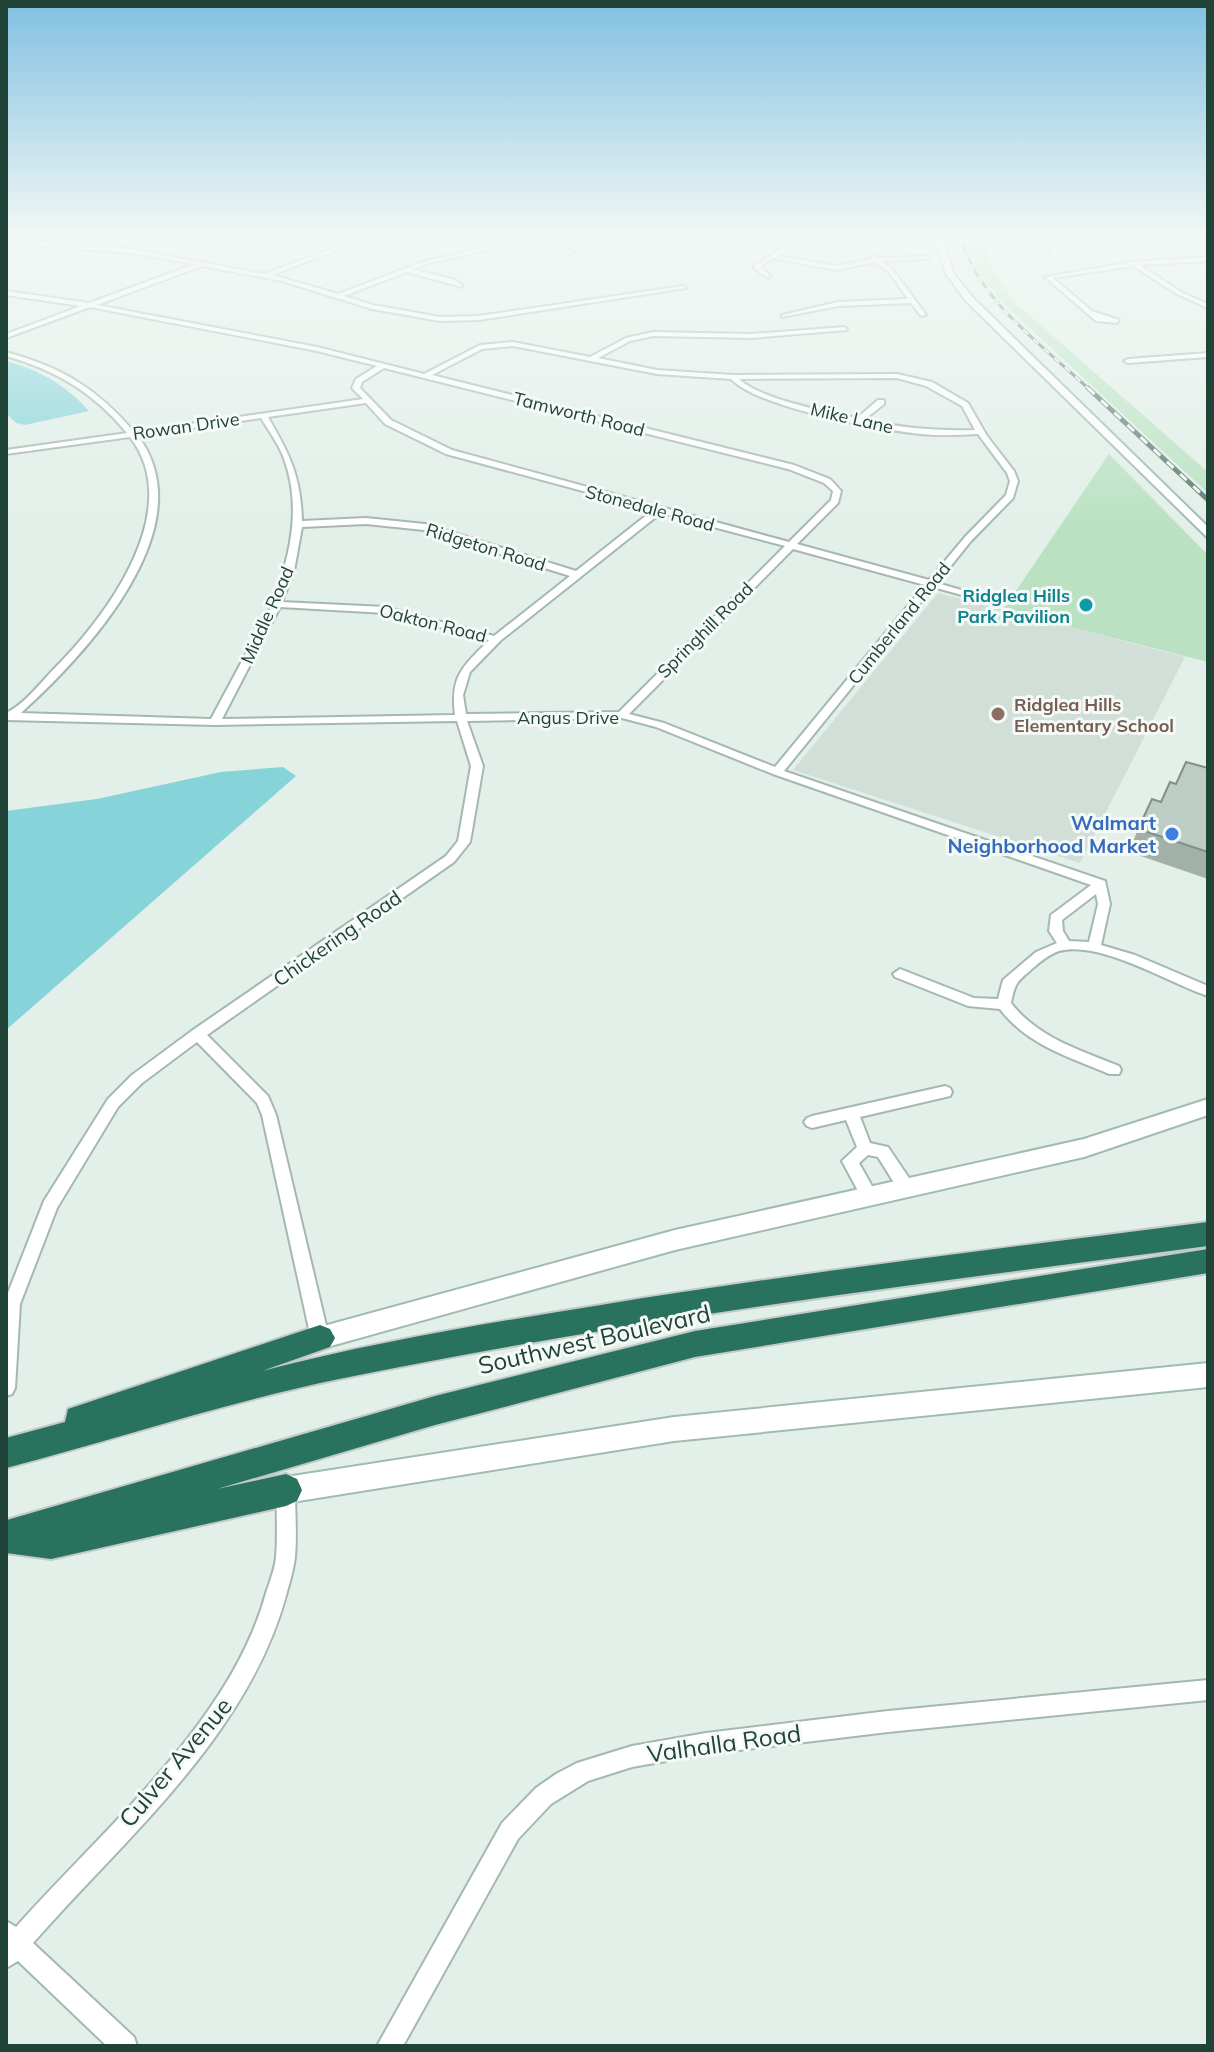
<svg xmlns="http://www.w3.org/2000/svg" width="1214" height="2052" font-family="Mulish,sans-serif">
  <style>
    .built { fill: #d1dfd8 }
    .green { fill: #bae2c2 }
    .water { fill: #86d3d9 }
    .lines { fill: none; stroke-linecap: round; stroke-linejoin: round }
    .minor-casing { stroke: #a5b8b0; stroke-width: 4 }
    .secondary-casing { stroke: #a0bcb0; stroke-width: 4 }
    .motorway-casing { stroke: #c1cac7; stroke-width: 4 }
    .minor { fill: #fff; fill-rule: evenodd }
    .secondary { fill: #fff; fill-rule: evenodd }
    .motorway { fill: #29725d; fill-rule: evenodd }
    .rail-far1-casing { stroke: #5b7e72; stroke-width: 3 }
    .rail-casing { stroke: #5b7e72; stroke-width: 5 }
    .rail-far1 { stroke: #f5faf7; stroke-width: 2; stroke-dasharray: 7; stroke-linecap: butt }
    .rail { stroke: #f5faf7; stroke-width: 3; stroke-dasharray: 9; stroke-linecap: butt }
    .wall { fill: #a1b0a9 }
    .building { fill: #bbcdc4; stroke: #839089; stroke-width: 2 }
    .culture-dot { fill: #0f9aa8; stroke: #f5faf7; stroke-width: 3 }
    .education-dot { fill: #8d6e63; stroke: #f5faf7; stroke-width: 3 }
    .shop-dot { fill: #3f7fe0; stroke: #f5faf7; stroke-width: 3 }
    .labels { text-anchor: middle; dominant-baseline: central; stroke-width: 6; stroke-linejoin: round; paint-order: stroke }
    .far-street-label { font-size: 18px; fill: #204337; stroke: #f5faf7 }
    .far-culture-label { font-size: 18px; font-weight: bold; fill: #0d838f; stroke: #f5faf7; text-anchor: end }
    .far-education-label { font-size: 18px; font-weight: bold; fill: #785e54; stroke: #f5faf7; text-anchor: start }
    .shop-label { font-size: 20px; font-weight: bold; fill: #366cbe; stroke: #f5faf7; text-anchor: end }
    .street-label { font-size: 20px; fill: #204337; stroke: #f5faf7 }
    .near-street-label { font-size: 24px; fill: #204337; stroke: #f5faf7 }
  </style>
  <rect width="100%" height="100%" fill="#e3efe9"/>
  <path class="built" d="M 938,593 L 1185,657 L 1080,863 L 793,770 Z"/>
  <path class="green" d="M 967,238 L 985,238 L 989,263 L 1014,302 L 1208,472 L 1208,493 L 1007,307 C 990,286 969,266 967,238 Z
    M 1109,454 L 1208,555 L 1208,662 L 1003,610 Z"/>
  <path class="water" d="M 6,361 C 40,370 66,385 89,411 L 25,425 L 16,423 L 6,413 Z
    M 283,767 L 296,776 L 6,1030 L 6,811 L 97,799 L 221,772 Z"/>
  <g class="lines">
    <defs>
      <path id="minor" d="M 360,238 L 368,238 L 272,275 L 338,294 L 422,262 L 524,238 C 544,238 558,242 574,253 L 569,254 L 549,243 L 533,239 L 426,264 L 413,269 L 455,280 L 462,285 L 462,287 L 407,272 L 344,296 L 373,305 L 440,317 L 479,316 L 683,286 L 686,288 L 479,320 L 440,321 L 372,309 L 282,281 L 202,266 L 97,305 L 317,347 L 424,374 L 480,345 L 513,342 L 590,357 L 626,338 L 653,332 L 751,334 L 845,327 L 847,330 L 751,338 L 653,336 L 630,341 L 598,358 L 657,370 L 733,375 L 897,374 L 932,382 L 968,403 L 987,436 L 1014,471 L 1018,481 L 1013,498 L 971,541 L 937,583 L 1003,602 L 998,605 L 933,587 L 784,771 L 1105,881 L 1110,904 L 1101,945 L 1135,955 L 1208,986 L 1208,996 C 1169,983 1100,940 1059,951 C 1050,954 1041,961 1033,968 C 1017,982 1015,982 1011,1003 C 1038,1038 1080,1050 1119,1066 L 1121,1070 L 1119,1074 L 1109,1074 C 1069,1057 1027,1045 1000,1009 L 968,1006 L 895,977 L 893,974 L 900,969 L 974,998 L 998,999 L 1003,980 L 1036,952 L 1057,943 L 1049,931 L 1051,915 L 1091,885 L 773,774 L 656,727 L 622,718 L 467,721 L 483,766 L 470,842 L 454,862 L 207,1035 L 268,1096 L 276,1115 L 329,1338 L 326,1344 L 320,1346 L 314,1344 L 311,1338 L 262,1115 L 257,1103 L 197,1042 L 142,1083 L 118,1107 L 57,1208 L 20,1304 L 15,1388 L 12,1394 L 6,1396 L 6,1298 L 44,1201 L 108,1099 L 132,1075 L 193,1030 L 446,856 L 458,841 L 471,766 L 457,721 L 215,725 L 6,720 L 6,713 C 23,705 38,686 51,672 C 104,620 187,511 130,437 L 6,454 L 6,450 L 127,433 C 94,393 56,370 6,356 L 6,352 C 61,367 97,388 134,432 L 363,399 L 352,388 L 356,379 L 377,366 L 317,351 L 90,307 L 6,338 L 6,334 L 81,306 L 6,295 L 6,291 L 89,303 L 195,264 L 132,253 L 6,243 L 6,239 L 132,249 L 264,274 ZM 513,346 L 657,374 L 731,379 C 759,408 880,430 921,434 C 940,436 959,435 978,434 L 1007,473 L 1010,481 L 1006,495 L 965,537 L 929,580 L 797,544 L 838,503 L 841,491 L 830,479 L 794,465 L 432,375 L 482,349 ZM 384,368 L 788,469 L 824,483 L 833,491 L 831,500 L 789,542 L 452,450 L 391,420 L 360,388 L 362,382 ZM 897,378 L 926,386 L 962,406 L 975,430 C 937,431 901,428 864,420 L 884,404 L 884,400 L 878,400 L 857,418 C 827,412 760,399 739,379 ZM 366,403 L 385,424 L 446,454 L 653,510 L 576,571 L 425,524 L 366,518 L 302,521 C 301,477 290,455 268,417 ZM 261,418 C 268,430 278,443 283,456 C 302,505 291,554 273,601 L 269,604 L 270,609 L 211,719 L 21,713 C 85,655 206,527 138,436 ZM 661,513 L 785,546 L 619,712 L 466,714 L 463,695 L 470,672 L 500,641 ZM 366,524 L 424,530 L 570,576 L 494,636 L 385,607 L 282,602 L 294,571 L 302,527 ZM 793,549 L 925,585 L 775,767 L 664,723 L 629,714 ZM 280,607 L 385,613 L 489,640 C 463,667 450,675 455,715 L 222,719 ZM 1096,894 L 1098,904 L 1089,942 L 1069,941 L 1063,931 L 1062,920 Z
        M 791,238 L 797,238 L 792,246 L 778,256 L 836,266 L 872,259 L 874,256 L 878,258 L 930,256 L 928,259 L 882,261 L 893,270 L 926,315 L 921,316 L 911,303 L 838,306 L 782,317 L 782,315 L 838,302 L 908,299 L 889,272 L 875,262 L 836,270 L 773,258 L 760,267 L 770,275 L 768,278 L 754,268 L 754,266 C 765,258 784,250 791,238 Z
        M 804,238 L 847,238 L 924,243 L 921,245 Z
        M 1032,238 L 1038,238 L 1041,248 L 1048,250 L 1048,252 L 1036,250 Z
        M 1208,257 L 1208,261 L 1140,265 L 1181,292 L 1208,304 L 1208,308 L 1177,294 L 1133,266 L 1053,278 L 1092,311 L 1119,320 L 1117,323 L 1096,321 L 1045,277 L 1133,262 Z
        M 1208,353 L 1208,357 L 1128,363 L 1124,361 L 1128,359 Z
        M 945,1086 L 950,1088 L 952,1092 L 950,1096 L 860,1117 L 870,1143 L 888,1147 L 913,1184 L 915,1189 L 913,1194 L 907,1195 L 901,1194 L 878,1157 L 868,1155 L 859,1163 L 878,1197 L 876,1202 L 870,1204 L 864,1202 L 842,1161 L 857,1147 L 846,1120 L 812,1128 L 807,1126 L 804,1122 L 807,1118 L 812,1116 Z
        M 286,1481 L 293,1483 L 295,1490 C 295,1512 297,1535 295,1557 C 294,1568 290,1581 287,1592 C 249,1735 127,1836 33,1943 L 134,2037 L 137,2046 L 107,2046 L 18,1961 L 6,1968 L 6,1921 L 16,1927 C 104,1828 231,1722 266,1593 C 270,1581 275,1569 276,1557 C 278,1535 276,1512 277,1490 L 279,1483 Z
        M 1208,1680 L 1208,1700 L 888,1732 L 706,1754 L 632,1767 L 588,1781 L 551,1804 L 518,1839 L 403,2046 L 377,2046 L 502,1823 L 536,1788 L 556,1774 L 577,1763 L 632,1746 L 706,1733 L 888,1711 Z"/>
      <path id="secondary" d="M 934,238 L 942,238 L 954,274 L 973,298 L 1208,527 L 1208,538 L 967,302 L 946,274 Z
        M 1208,1099 L 1208,1115 L 1084,1157 L 675,1250 L 320,1349 L 311,1346 L 308,1338 L 311,1330 L 320,1327 L 675,1230 L 1084,1139 Z
        M 1208,1363 L 1208,1387 L 674,1441 L 286,1503 L 276,1499 L 273,1490 L 276,1481 L 286,1477 L 674,1417 Z"/>
      <path id="motorway" d="M 1208,1222 L 1208,1246 C 917,1284 626,1320 339,1379 C 228,1402 116,1439 6,1468 L 6,1438 L 65,1422 L 68,1409 L 320,1325 L 330,1329 L 335,1338 L 330,1347 L 262,1371 C 374,1342 488,1323 601,1305 C 803,1272 1005,1248 1208,1222 Z
        M 1208,1249 L 1208,1273 L 695,1357 L 435,1425 L 217,1489 L 286,1474 L 297,1479 L 302,1490 L 297,1501 L 286,1506 L 51,1559 L 6,1553 L 7,1520 L 435,1396 L 695,1331 Z"/>
    </defs>
    <use href="#minor" class="minor-casing"/>
    <use href="#secondary" class="secondary-casing"/>
    <use href="#motorway" class="motorway-casing"/>
    <use href="#minor" class="minor"/>
    <use href="#secondary" class="secondary"/>
    <use href="#motorway" class="motorway"/>
    <defs>
      <path id="rail-far1" d="M 961,238 C 978,301 1044,346 1090,390"/>
      <path id="rail" d="M 1088,388 L 1208,500"/>
    </defs>
    <use href="#rail-far1" class="rail-far1-casing"/>
    <use href="#rail" class="rail-casing"/>
    <use href="#rail-far1" class="rail-far1"/>
    <use href="#rail" class="rail"/>
  </g>
  <path class="wall" d="M 1208,768 L 1208,879 L 1129,852 L 1138,829 L 1161,802 Z"/>
  <path class="building" d="M 1186,762 L 1208,768 L 1208,852 L 1138,829 L 1152,799 L 1161,802 L 1170,782 L 1176,784 Z"/>
  <linearGradient id="sky" x2="0" y2="1"><stop stop-color="#81c0e2"/><stop offset="0.45" stop-color="#f2f8f5"/><stop offset="1" stop-color="#f2f8f5" stop-opacity="0"/></linearGradient>
  <rect width="1214" height="525" fill="url(#sky)"/>
  <circle class="culture-dot" cx="1086" cy="605" r="8"/>
  <circle class="education-dot" cx="998" cy="714" r="8"/>
  <circle class="shop-dot" cx="1172" cy="834" r="8"/>
  <g class="labels">
    <g class="far-street-label">
      <text transform="translate(579 414) rotate(14)">Tamworth Road</text>
      <text transform="translate(852 418) rotate(13)">Mike Lane</text>
      <text transform="translate(186 426) rotate(-8)">Rowan Drive</text>
      <text transform="translate(650 508) rotate(15)">Stonedale Road</text>
      <text transform="translate(486 547) rotate(17)">Ridgeton Road</text>
      <text transform="translate(267 615) rotate(-66)">Middle Road</text>
      <text transform="translate(433 623) rotate(14)">Oakton Road</text>
      <text transform="translate(899 623) rotate(-51)">Cumberland Road</text>
      <text transform="translate(705 630) rotate(-45)">Springhill Road</text>
      <text x="568" y="717">Angus Drive</text>
    </g>
    <g class="far-culture-label">
      <text x="1070" y="595">Ridglea Hills<tspan x="1070" dy="21">Park Pavilion</tspan></text>
    </g>
    <g class="far-education-label">
      <text x="1014" y="704">Ridglea Hills<tspan x="1014" dy="21">Elementary School</tspan></text>
    </g>
    <g class="shop-label">
      <text x="1156" y="822">Walmart<tspan x="1156" dy="23">Neighborhood Market</tspan></text>
    </g>
    <g class="street-label">
      <text transform="translate(337 938) rotate(-35)">Chickering Road</text>
    </g>
    <g class="near-street-label">
      <text transform="translate(594 1339) rotate(-13)">Southwest Boulevard</text>
      <text transform="translate(724 1743) rotate(-8)">Valhalla Road</text>
      <text transform="translate(175 1762) rotate(-50)">Culver Avenue</text>
    </g>
  </g>
  <rect width="1214" height="2052" fill="none" stroke="#204337" stroke-width="16"/>
</svg>
